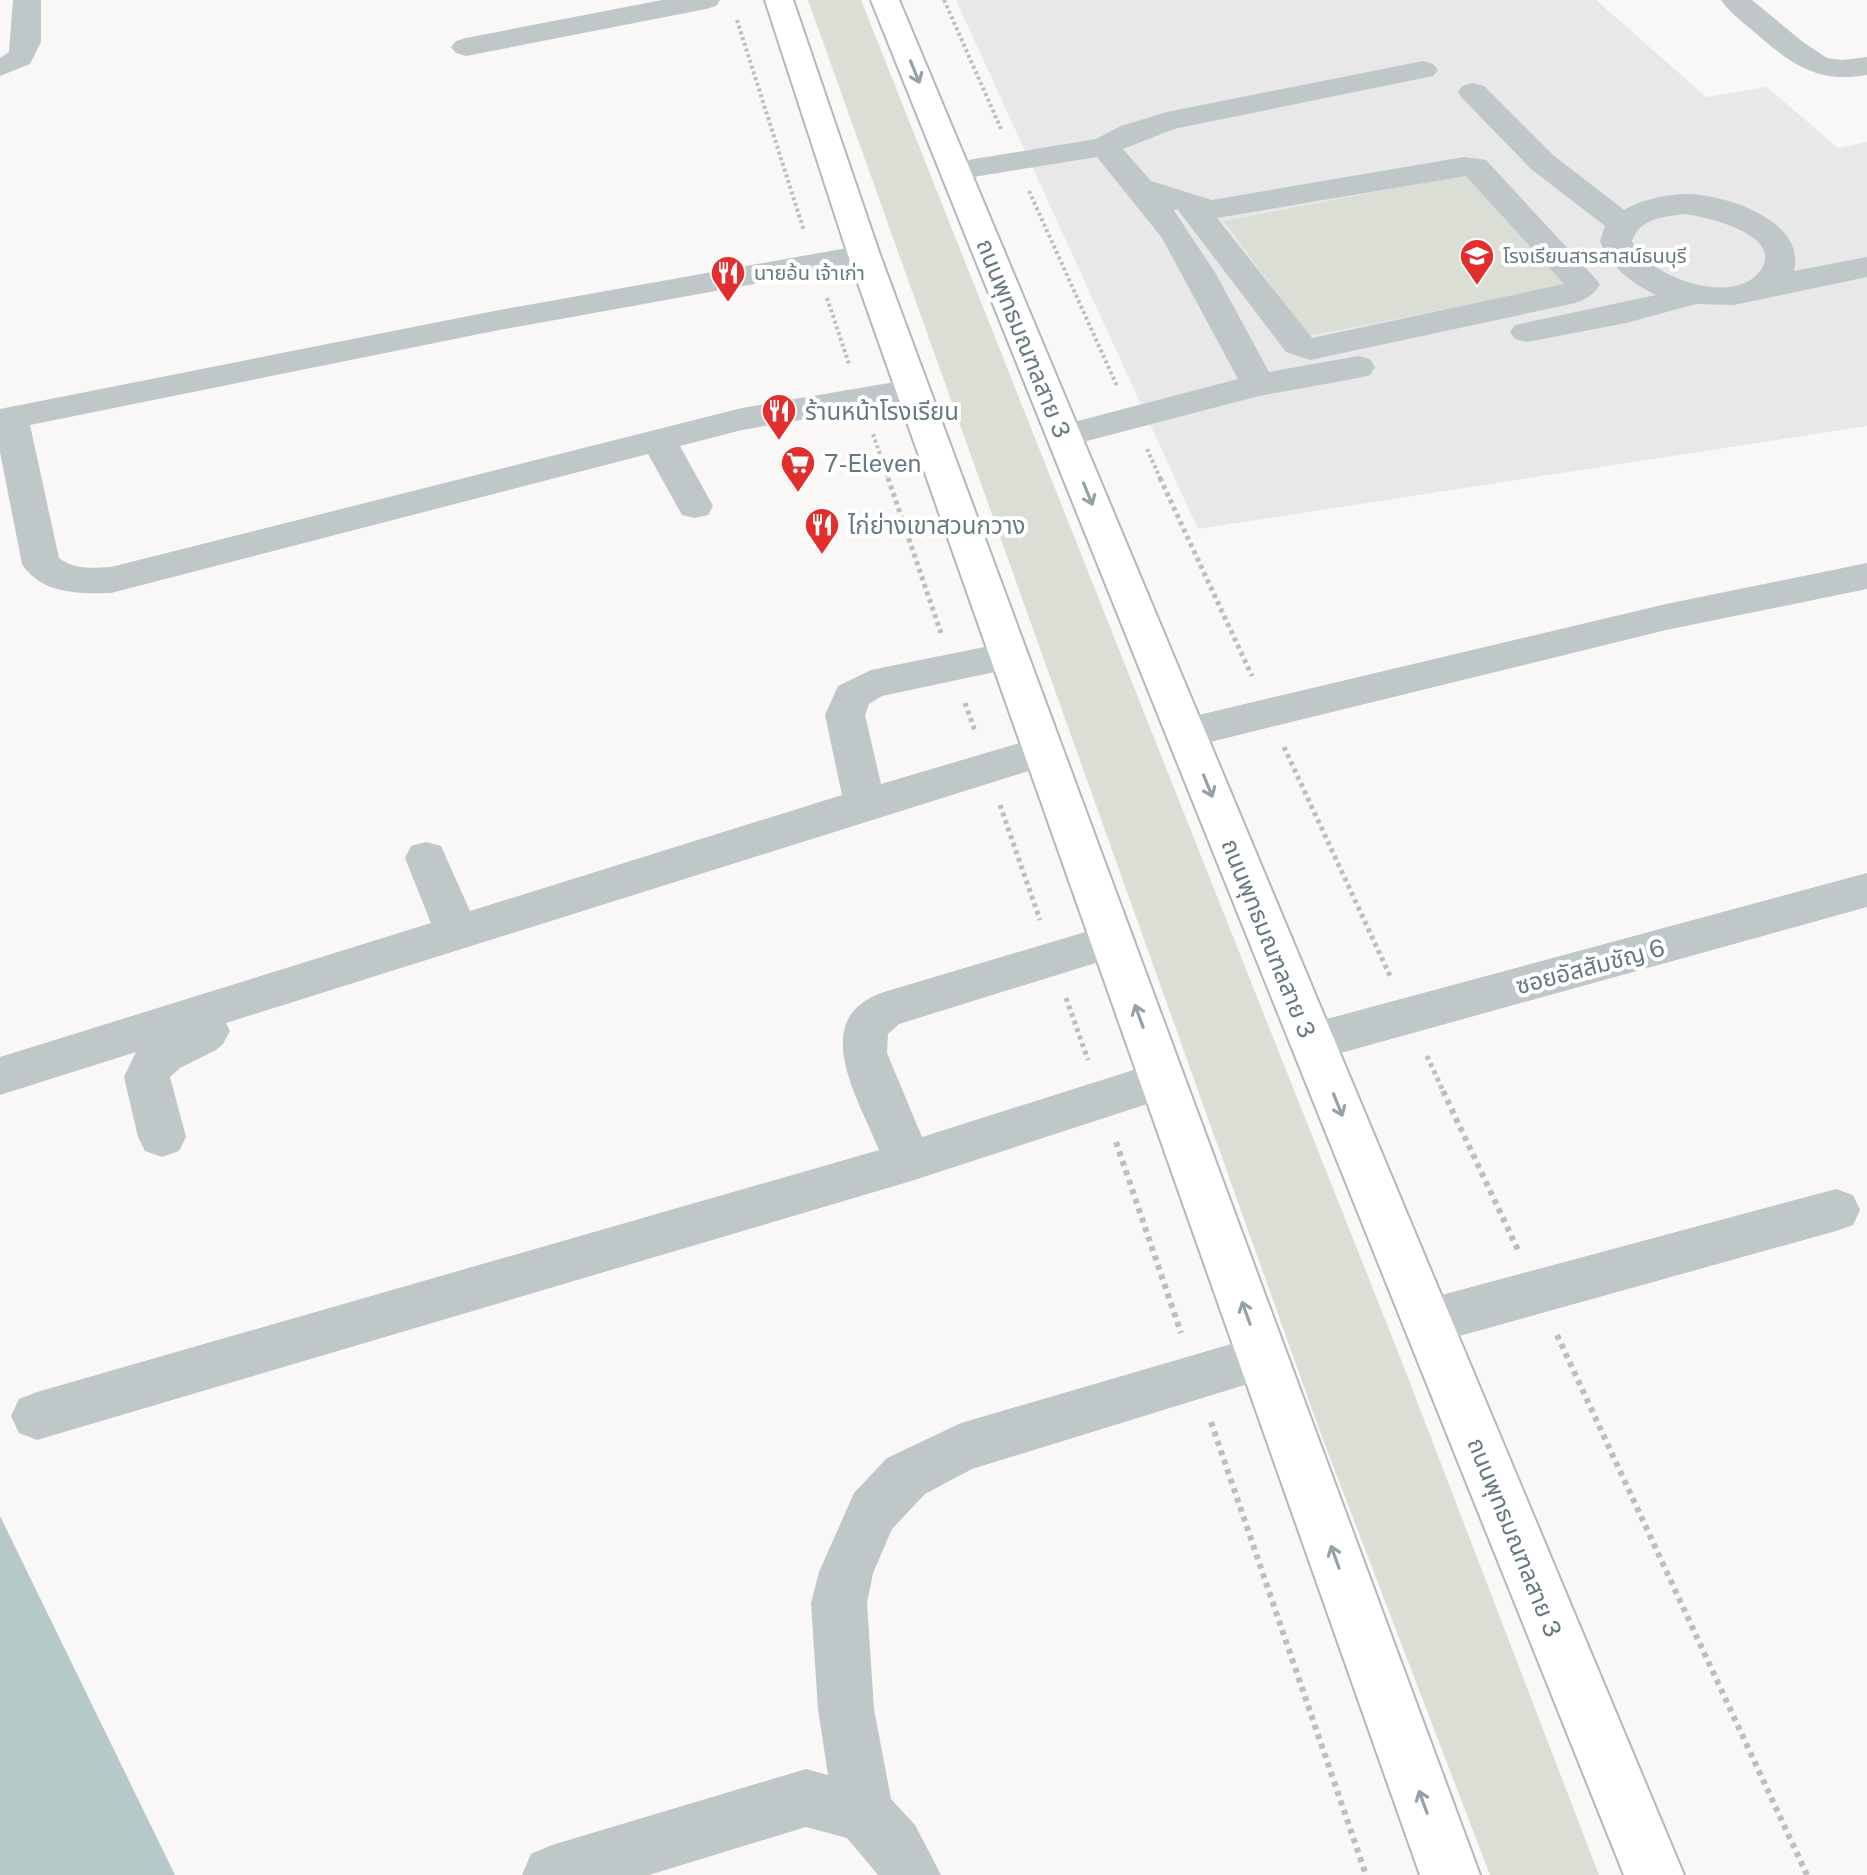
<svg xmlns="http://www.w3.org/2000/svg" width="1867" height="1875" font-family="'Public Sans','Noto Sans Thai',sans-serif">
  <style>
    .built { fill: #e7e8e7 }
    .green { fill: #daded5 }
    .water { fill: #b7c8c9 }
    .lines { fill: none; stroke-linecap: round; stroke-linejoin: round }
    .major-casing { stroke: #b1b9bb; stroke-width: 4 }
    .path-far2 { stroke: #babfc1; stroke-width: 4; stroke-dasharray: 3 3; stroke-linecap: butt }
    .path-far1 { stroke: #babfc1; stroke-width: 5; stroke-dasharray: 4 4; stroke-linecap: butt }
    .path { stroke: #babfc1; stroke-width: 6; stroke-dasharray: 5 5; stroke-linecap: butt }
    .minor { fill: #c0c7c9; fill-rule: evenodd }
    .major { fill: #fff; fill-rule: evenodd }
    .oneway { stroke: #92a2a7 }
    .labels { text-anchor: middle; dominant-baseline: central; stroke-width: 8; stroke-linejoin: round; paint-order: stroke }
    .far-poi-label { font-size: 20px; fill: #647a81; stroke: #fff; text-anchor: start }
    .street-label { font-size: 24px; fill: #647a81; stroke: #fff }
    .poi-label { font-size: 24px; fill: #647a81; stroke: #fff; text-anchor: start }
  </style>
  <rect width="100%" height="100%" fill="#f9f8f6"/>
  <path class="built" d="M 956,0 L 1596,0 L 1706,97 L 1767,87 L 1838,148 L 1867,142 L 1867,426 L 1198,529 Z"/>
  <path class="green" d="M 808,0 L 861,0 L 1400,1357 L 1599,1875 L 1490,1875 L 1322,1437 Z
    M 1469,174 L 1568,285 L 1308,336 L 1224,221 Z"/>
  <path class="water" d="M 0,1516 L 175,1875 L 0,1875 Z"/>
  <g class="lines">
    <defs>
      <path id="major" d="M 765,0 L 793,0 L 880,255 L 1480,1875 L 1420,1875 L 848,255 Z
        M 871,0 L 899,0 L 1684,1875 L 1624,1875 Z"/>
    </defs>
    <use href="#major" class="major-casing"/>
    <path class="path-far2" d="M 944,0 L 1002,131
      M 737,20 L 804,231
      M 1029,191 L 1117,386
      M 827,298 L 849,364
      M 873,434 L 889,480
      M 1147,449 L 1161,480"/>
    <path class="path-far1" d="M 888,478 L 941,633
      M 1160,478 L 1252,676
      M 965,703 L 975,731
      M 1284,747 L 1391,978
      M 1000,805 L 1040,920
      M 1066,998 L 1088,1060
      M 1427,1056 L 1444,1093"/>
    <path class="path" d="M 1443,1091 L 1518,1250
      M 1116,1142 L 1181,1333
      M 1557,1335 L 1807,1875
      M 1211,1422 L 1366,1875"/>
    <path class="minor" d="M 13,0 L 41,0 L 41,42 L 30,64 L 0,76 L 0,58 L 9,52 Z
      M 662,0 L 720,0 L 716,6 L 706,9 L 466,56 L 456,53 L 451,47 L 456,41 L 466,38 Z
      M 1721,0 L 1752,0 L 1803,42 L 1827,58 L 1842,60 L 1867,57 L 1867,75 C 1816,84 1790,63 1753,31 C 1742,21 1729,12 1721,0 Z
      M 1423,61 L 1433,64 L 1438,70 L 1433,76 L 1174,129 L 1123,149 L 1151,181 L 1212,200 L 1464,157 L 1486,160 L 1595,278 L 1600,285 C 1592,296 1584,301 1571,304 L 1310,360 L 1286,352 L 1178,210 L 1173,209 L 1216,274 L 1269,372 L 1358,356 L 1370,359 L 1375,367 L 1370,375 L 1358,378 L 1259,396 L 1064,447 L 1051,444 L 1046,436 L 1051,428 L 1238,379 L 1162,238 L 1097,157 L 955,180 L 944,178 L 939,171 L 944,164 L 1096,139 L 1121,126 L 1167,112 ZM 1466,176 L 1564,284 L 1312,338 L 1217,218 Z
      M 1473,83 L 1484,86 L 1553,155 L 1624,210 C 1640,200 1665,195 1684,194 C 1722,193 1807,220 1794,271 L 1867,257 L 1867,277 L 1734,305 L 1696,304 L 1626,323 L 1527,342 L 1515,339 L 1510,332 L 1515,325 L 1656,295 C 1629,281 1612,269 1600,241 L 1605,226 L 1531,169 L 1462,98 L 1458,92 L 1462,86 ZM 1684,214 C 1704,216 1787,235 1760,271 C 1734,307 1648,278 1632,241 C 1640,218 1663,217 1684,214 Z
      M 864,245 L 876,248 L 880,255 L 876,262 L 494,331 L 30,425 L 59,558 C 75,570 91,568 111,567 L 742,408 L 913,379 L 925,382 L 930,390 L 925,398 L 913,401 L 742,430 L 680,446 L 713,506 L 708,515 L 695,518 L 682,515 L 648,454 L 111,593 C 79,594 41,594 22,564 L 0,452 L 0,409 L 494,311 Z
      M 1867,563 L 1867,589 L 1666,630 L 1186,748 L 1172,743 L 1166,733 L 1172,723 L 1186,718 L 1666,604 Z
      M 1009,642 L 1023,646 L 1029,656 L 1023,666 L 882,696 L 869,704 L 865,715 L 881,784 L 1043,736 L 1057,740 L 1063,751 L 1057,762 L 226,1023 L 230,1031 L 223,1044 L 216,1050 L 180,1068 L 170,1077 L 186,1137 L 179,1151 L 162,1157 L 145,1151 L 138,1137 L 124,1077 L 136,1052 L 0,1095 L 0,1057 L 431,923 L 405,858 L 411,846 L 426,842 L 441,846 L 470,911 L 842,795 L 825,715 L 838,686 L 871,670 Z
      M 1867,873 L 1867,907 L 1312,1061 L 1296,1055 L 1289,1042 L 1296,1029 L 1312,1023 Z
      M 1112,924 L 1128,929 L 1134,941 L 1128,953 L 899,1024 L 888,1034 L 887,1053 L 922,1137 L 1162,1061 L 1178,1066 L 1185,1080 L 1178,1094 L 908,1182 L 37,1440 L 19,1433 L 11,1416 L 19,1399 L 37,1392 L 879,1150 C 859,1099 806,1018 884,992 Z
      M 1836,1189 L 1853,1195 L 1860,1210 L 1853,1225 L 1836,1231 L 1427,1345 L 1409,1338 L 1402,1322 L 1409,1306 L 1427,1299 Z
      M 1262,1335 L 1280,1342 L 1287,1358 L 1280,1374 L 972,1469 L 925,1494 L 892,1529 L 873,1573 L 867,1603 L 874,1709 L 891,1799 L 915,1825 L 941,1875 L 878,1875 L 847,1838 L 806,1827 L 649,1875 L 522,1875 L 531,1854 L 552,1845 L 806,1769 L 828,1775 L 818,1709 L 811,1603 L 819,1572 L 854,1493 L 887,1458 L 961,1423 Z"/>
    <use href="#major" class="major"/>
  </g>
  <defs><path id="oneway-shaft" d="M-6 0H5M1.5-3L5.5 0L1.5 3" fill="none" stroke-width="1.6" stroke-linecap="round" stroke-linejoin="round" transform="scale(2)"/></defs>
  <g class="oneway">
    <use href="#oneway-shaft" transform="translate(915 72) rotate(68)"/>
    <use href="#oneway-shaft" transform="translate(1088 494) rotate(68)"/>
    <use href="#oneway-shaft" transform="translate(1208 786) rotate(68)"/>
    <use href="#oneway-shaft" transform="translate(1139 1016) rotate(-110)"/>
    <use href="#oneway-shaft" transform="translate(1338 1105) rotate(68)"/>
    <use href="#oneway-shaft" transform="translate(1246 1313) rotate(-110)"/>
    <use href="#oneway-shaft" transform="translate(1335 1557) rotate(-110)"/>
    <use href="#oneway-shaft" transform="translate(1423 1802) rotate(-110)"/>
  </g>
  <defs>
    <symbol id="school-pin" viewBox="-11 -11 22 30"><path d="M0 17L-7.5 6A9.5 9.5 0 1 1 7.5 6Z" fill="#e32e2d" stroke="#fff"/><path d="M0-5L7-2L0 1L-7-2ZM-4 1L0 2.5L4 1V4Q0 6-4 4Z" fill="#fff"/></symbol>
    <symbol id="restaurant-pin" viewBox="-11 -11 22 30"><path d="M0 17L-7.5 6A9.5 9.5 0 1 1 7.5 6Z" fill="#e32e2d" stroke="#fff"/><path d="M-5-6h1v4h1v-4h1v4h1v-4h1v5L-1.5 .5V6h-2V.5L-5-1ZM5-6V6H3V1.5H1.5Q1.5-4 5-6Z" fill="#fff"/></symbol>
    <symbol id="supermarket-pin" viewBox="-11 -11 22 30"><path d="M0 17L-7.5 6A9.5 9.5 0 1 1 7.5 6Z" fill="#e32e2d" stroke="#fff"/><path d="M-6-5.5h2.5l.6 2H6L4.5 2H-2.5L-4.4-4H-6ZM-1.5 3.2a1.3 1.3 0 1 0 .1 0ZM3 3.2a1.3 1.3 0 1 0 .1 0Z" fill="#fff"/></symbol>
  </defs>
  <g fill-rule="evenodd">
    <use href="#school-pin" x="1457" y="236" width="40" height="54"/>
    <use href="#restaurant-pin" x="708" y="253" width="40" height="54"/>
    <use href="#restaurant-pin" x="759" y="391" width="40" height="54"/>
    <use href="#supermarket-pin" x="778" y="443" width="40" height="54"/>
    <use href="#restaurant-pin" x="802" y="505" width="40" height="54"/>
  </g>
  <g class="labels">
    <g class="far-poi-label">
      <text x="1503" y="256">โรงเรียนสารสาสน์ธนบุรี</text>
      <text x="754" y="273">นายอ้น เจ้าเก่า</text>
    </g>
    <g class="street-label">
      <text transform="translate(1024 338) rotate(68)">ถนนพุทธมณฑลสาย 3</text>
      <text transform="translate(1269 938) rotate(68)">ถนนพุทธมณฑลสาย 3</text>
      <text transform="translate(1590 966) rotate(-15)">ซอยอัสสัมชัญ 6</text>
      <text transform="translate(1515 1537) rotate(68)">ถนนพุทธมณฑลสาย 3</text>
    </g>
    <g class="poi-label">
      <text x="805" y="411">ร้านหน้าโรงเรียน</text>
      <text x="824" y="463">7-Eleven</text>
      <text x="848" y="525">ไก่ย่างเขาสวนกวาง</text>
    </g>
  </g>
</svg>
